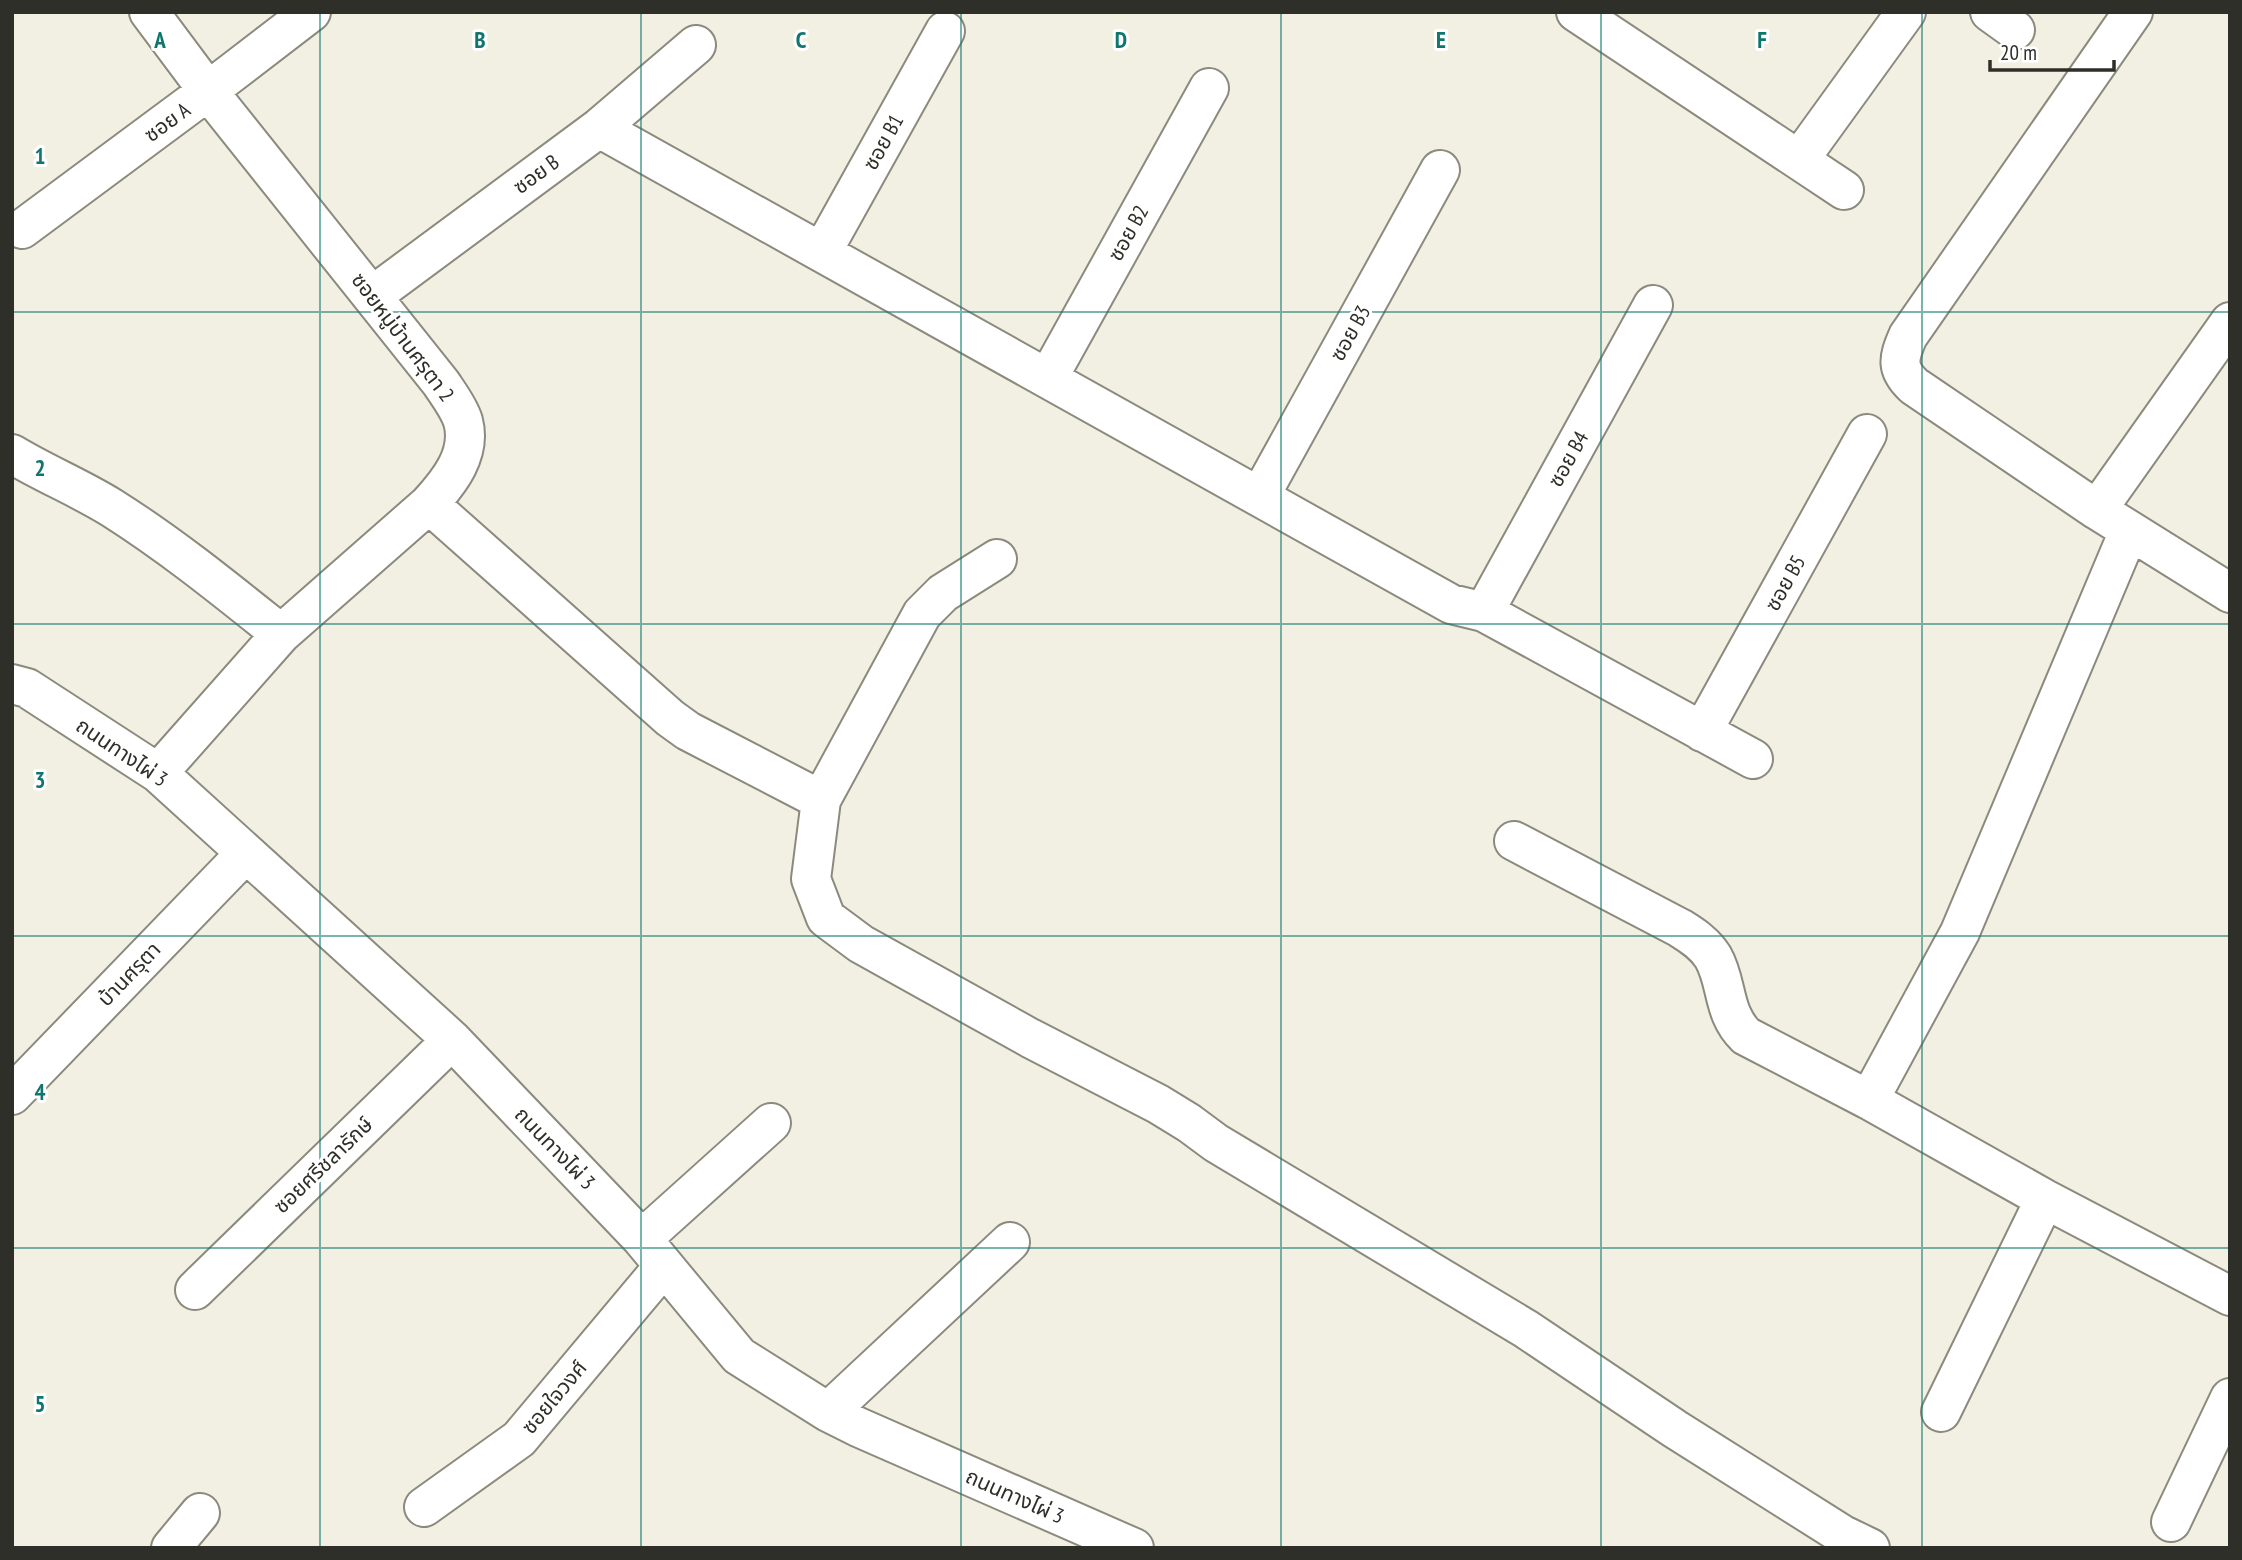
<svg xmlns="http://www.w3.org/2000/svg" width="2242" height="1560" font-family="'PT Sans Narrow','Noto Sans Thai',sans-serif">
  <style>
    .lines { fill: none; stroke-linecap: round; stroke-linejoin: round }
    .street-casing { stroke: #8c897d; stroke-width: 42 }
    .street { stroke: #fff; stroke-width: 38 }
    .grid { fill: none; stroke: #0f766e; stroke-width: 2; stroke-opacity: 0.55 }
    .labels { text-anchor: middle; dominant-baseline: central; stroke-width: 6; stroke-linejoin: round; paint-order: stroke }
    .street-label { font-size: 21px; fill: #2f2f29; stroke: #fff }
    .grid-label { font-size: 23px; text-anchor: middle; font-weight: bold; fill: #0f766e; stroke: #fff; stroke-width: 6; stroke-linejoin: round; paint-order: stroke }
  </style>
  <rect width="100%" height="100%" fill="#f2f0e2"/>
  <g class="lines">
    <defs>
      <path id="street" d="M 149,12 L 208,91 L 441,383 C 449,395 459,408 463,421 C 472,454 449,482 429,504 L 281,634 L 158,773
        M 1576,12 L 1844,190
        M 1990,12 L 2015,30
        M 2133,12 L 1908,336 C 1898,359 1896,369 1914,386 L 2097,510 L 2230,593
        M 599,128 L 1451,604 L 1484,612 L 1753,759
        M 1799,160 L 1906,12
        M 22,229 L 208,91 L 311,12
        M 822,252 L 945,31
        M 372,296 L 599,128 L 696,45
        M 1048,378 L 1209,88
        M 12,454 C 45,474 80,488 112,508 C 172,546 226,590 281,634
        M 1260,496 L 1440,170
        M 429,504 L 670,718 L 688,731 L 821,800
        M 2097,510 L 2230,322
        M 997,559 L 943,593 L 922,614 L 821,800 L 811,879 L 826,918 L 861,944 L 1030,1038 L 1158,1104 L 1189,1123 L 1216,1143 L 1526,1329 L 1675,1429 L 1843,1535 L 1870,1548
        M 1484,612 L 1653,305
        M 12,684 L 27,688 L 158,773 L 452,1040 L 642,1239 L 739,1356 L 828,1412 L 858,1427 L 1134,1548
        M 1702,732 L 1867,434
        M 1514,841 L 1680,928 C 1693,936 1705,944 1713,957 C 1728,983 1722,1013 1746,1036 L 1869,1100 L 2045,1199 L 2230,1296
        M 12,1095 L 246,853
        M 1869,1100 L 1960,932 L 2129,531
        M 642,1239 L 771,1123
        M 195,1290 L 452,1040
        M 828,1412 L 1010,1242
        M 1941,1412 L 2045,1199
        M 424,1507 L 519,1439 L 664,1266
        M 2171,1522 L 2230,1398
        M 171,1548 L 200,1513"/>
    </defs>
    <use href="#street" class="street-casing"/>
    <use href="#street" class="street"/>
  </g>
  <path class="grid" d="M 320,12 L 320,1548M 641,12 L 641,1548M 961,12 L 961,1548M 1281,12 L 1281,1548M 1601,12 L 1601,1548M 1922,12 L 1922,1548M 12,312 L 2230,312M 12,624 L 2230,624M 12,936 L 2230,936M 12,1248 L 2230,1248"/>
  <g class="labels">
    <g class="street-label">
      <text transform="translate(167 122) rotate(-36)">ซอย A</text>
      <text transform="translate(883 142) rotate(-61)">ซอย B1</text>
      <text transform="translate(536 174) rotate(-36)">ซอย B</text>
      <text transform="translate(1128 233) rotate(-61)">ซอย B2</text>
      <text transform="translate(1350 333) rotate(-61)">ซอย B3</text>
      <text transform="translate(403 337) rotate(53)">ซอยหมู่บ้านศรุตา 2</text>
      <text transform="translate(1568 459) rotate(-61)">ซอย B4</text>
      <text transform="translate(1785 583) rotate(-61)">ซอย B5</text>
      <text transform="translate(122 752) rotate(34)">ถนนทางไผ่ 3</text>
      <text transform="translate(129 974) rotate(-46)">บ้านศรุตา</text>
      <text transform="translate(555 1148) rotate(46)">ถนนทางไผ่ 3</text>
      <text transform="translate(323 1165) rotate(-44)">ซอยศรีชลารักษ์</text>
      <text transform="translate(554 1397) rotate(-50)">ซอยใจวงศ์</text>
      <text transform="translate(1015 1496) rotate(24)">ถนนทางไผ่ 3</text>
    </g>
  </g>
  <g class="grid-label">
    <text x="160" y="48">A</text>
    <text x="480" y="48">B</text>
    <text x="801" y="48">C</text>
    <text x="1121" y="48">D</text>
    <text x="1441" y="48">E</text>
    <text x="1762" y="48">F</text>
    <text x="40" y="164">1</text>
    <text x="40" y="476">2</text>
    <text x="40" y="788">3</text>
    <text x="40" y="1100">4</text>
    <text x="40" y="1412">5</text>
  </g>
  <rect width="2242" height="1560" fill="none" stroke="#2f2f29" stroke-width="28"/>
  <path d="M1990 60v10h124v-10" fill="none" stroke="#2f2f29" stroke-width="3.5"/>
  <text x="2000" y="60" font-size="21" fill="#2f2f29" stroke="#ffffff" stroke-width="5" paint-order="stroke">20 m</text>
</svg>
